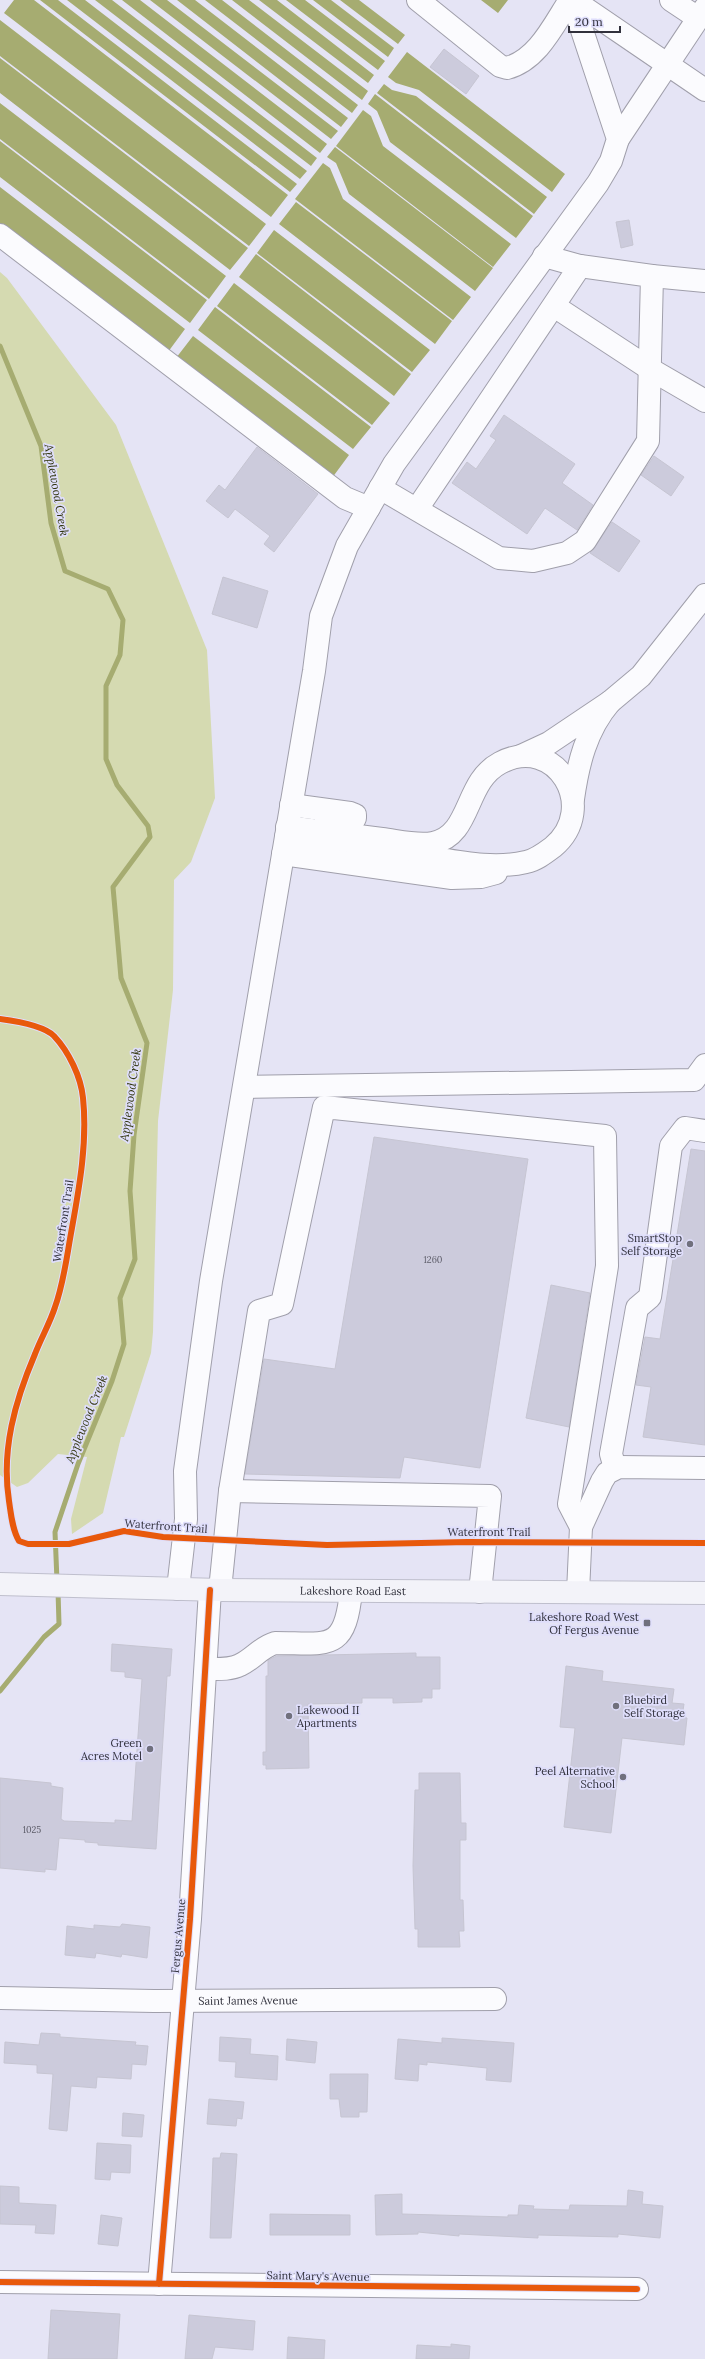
<svg xmlns="http://www.w3.org/2000/svg" width="705" height="2359" font-family="Lora,serif">
  <style>
    .green { fill: #d5dab1 }
    .water { fill: #a6ac71 }
    .lines { fill: none; stroke-linecap: round; stroke-linejoin: round }
    .stream { stroke: #a6ac71; stroke-width: 5 }
    .building { fill: #cccbdc; stroke: #c6c5d2 }
    .minor-casing { stroke: #a09fab; stroke-width: 24 }
    .major-casing { stroke: #bfbfcd; stroke-width: 24 }
    .minor { stroke: #fbfbfe; stroke-width: 22 }
    .major { stroke: #f3f3f9; stroke-width: 22 }
    .cycleway-casing { stroke: #dfdefb; stroke-width: 8 }
    .cycleway { stroke: #e8590c; stroke-width: 6 }
    .poi-dot { fill: #70707d; stroke: #dfdefb; stroke-width: 1.5 }
    .labels { text-anchor: middle; dominant-baseline: central; stroke-width: 3.5; stroke-linejoin: round; paint-order: stroke }
    .number-label { font-size: 9px; fill: #5c5c68 }
    .street-label { font-size: 11px; fill: #31313c; stroke: #dfdefb }
    .poi-label { font-size: 11px; fill: #31313c; stroke: #dfdefb; text-anchor: end }
    .water-label { font-size: 12px; font-style: italic; fill: #333710; stroke: #dfdefb }
  </style>
  <rect width="100%" height="100%" fill="#e5e4f5"/>
  <path class="green" d="M 0,272 L 7,278 L 116,425 L 207,650 L 215,798 L 191,862 L 174,880 L 173,990 L 158,1121 L 153,1332 L 151,1353 L 124,1437 L 121,1437 L 103,1513 L 72,1534 L 71,1519 L 87,1457 L 58,1454 L 28,1483 L 17,1487 L 0,1475 Z"/>
  <path class="water" d="M 14,0 L 34,0 L 288,195 L 271,217 L 4,13 Z
    M 40,0 L 58,0 L 297,184 L 290,192 Z
    M 67,0 L 85,0 L 307,171 L 300,179 Z
    M 95,0 L 112,0 L 317,158 L 311,166 Z
    M 122,0 L 140,0 L 327,144 L 320,153 Z
    M 150,0 L 167,0 L 338,131 L 331,139 Z
    M 177,0 L 195,0 L 348,118 L 341,127 Z
    M 205,0 L 222,0 L 358,105 L 352,113 Z
    M 232,0 L 249,0 L 368,91 L 362,100 Z
    M 259,0 L 277,0 L 374,75 L 368,83 Z
    M 286,0 L 305,0 L 385,61 L 378,70 Z
    M 313,0 L 331,0 L 394,48 L 388,57 Z
    M 340,0 L 359,0 L 405,35 L 398,44 Z
    M 481,0 L 508,0 L 498,13 Z
    M 0,20 L 266,224 L 249,246 L 0,56 Z
    M 407,52 L 565,174 L 552,192 L 419,90 L 396,83 L 388,77 Z
    M 0,58 L 248,248 L 230,270 L 0,93 Z
    M 384,84 L 392,90 L 416,96 L 547,197 L 534,214 L 377,93 Z
    M 375,94 L 533,216 L 516,238 L 390,142 L 377,111 L 368,104 Z
    M 0,103 L 226,276 L 209,299 L 0,139 Z
    M 363,110 L 371,116 L 383,146 L 511,244 L 493,267 L 336,146 Z
    M 0,141 L 207,300 L 190,323 L 0,177 Z
    M 335,147 L 493,268 L 475,291 L 349,194 L 336,163 L 327,157 Z
    M 323,163 L 330,168 L 343,199 L 471,297 L 453,320 L 295,199 Z
    M 0,187 L 185,329 L 168,352 L 0,223 Z
    M 296,202 L 452,321 L 435,344 L 279,224 Z
    M 274,230 L 430,350 L 412,372 L 257,253 Z
    M 256,254 L 411,374 L 394,396 L 239,277 Z
    M 234,283 L 390,403 L 372,425 L 217,306 Z
    M 215,307 L 371,427 L 353,449 L 198,330 Z
    M 193,336 L 349,455 L 332,478 L 176,358 Z"/>
  <g class="lines">
    <path class="stream" d="M 0,346 L 41,446 L 51,523 L 65,571 L 108,589 L 123,620 L 120,655 L 106,686 L 106,759 L 117,785 L 148,826 L 150,837 L 113,887 L 121,978 L 147,1043 L 134,1135 L 130,1191 L 135,1259 L 120,1298 L 124,1344 L 112,1381 L 78,1464 L 55,1532 L 57,1581
      M 0,1691 L 44,1637 L 59,1624 L 58,1591"/>
  </g>
  <path class="building" d="M 444,49 L 479,76 L 466,94 L 430,67 Z
    M 629,220 L 633,245 L 621,248 L 616,222 Z
    M 504,415 L 575,464 L 562,483 L 593,505 L 577,530 L 545,508 L 527,534 L 452,483 L 467,462 L 476,469 L 496,440 L 490,436 Z
    M 257,447 L 318,494 L 274,552 L 264,544 L 270,536 L 235,509 L 228,518 L 206,501 L 219,485 L 225,490 Z
    M 654,456 L 684,477 L 671,496 L 641,475 Z
    M 612,522 L 640,541 L 619,572 L 590,553 Z
    M 223,577 L 268,591 L 257,628 L 212,614 Z
    M 374,1137 L 528,1159 L 480,1468 L 404,1457 L 400,1478 L 245,1474 L 264,1359 L 335,1369 Z
    M 691,1149 L 705,1151 L 705,1445 L 643,1437 L 651,1387 L 636,1385 L 645,1337 L 660,1339 Z
    M 551,1285 L 590,1293 L 569,1427 L 526,1418 Z
    M 112,1644 L 172,1649 L 170,1676 L 167,1676 L 156,1849 L 98,1845 L 98,1843 L 85,1842 L 85,1840 L 59,1838 L 56,1870 L 45,1869 L 45,1872 L 0,1868 L 0,1778 L 51,1783 L 51,1786 L 63,1788 L 61,1819 L 64,1821 L 115,1823 L 115,1820 L 132,1821 L 142,1679 L 125,1677 L 125,1672 L 111,1671 Z
    M 416,1653 L 416,1657 L 440,1657 L 440,1689 L 432,1689 L 432,1698 L 422,1698 L 422,1702 L 393,1703 L 393,1698 L 362,1698 L 362,1703 L 308,1704 L 309,1768 L 266,1769 L 266,1765 L 263,1765 L 263,1752 L 266,1752 L 266,1676 L 268,1676 L 268,1660 L 277,1656 Z
    M 566,1666 L 603,1671 L 602,1681 L 674,1689 L 672,1703 L 684,1704 L 682,1717 L 687,1718 L 684,1745 L 622,1738 L 611,1833 L 564,1827 L 575,1728 L 560,1727 Z
    M 419,1773 L 460,1773 L 461,1823 L 466,1823 L 466,1840 L 460,1840 L 460,1900 L 463,1900 L 464,1931 L 459,1931 L 460,1947 L 418,1947 L 418,1929 L 415,1929 L 413,1866 L 415,1790 L 419,1790 Z
    M 122,1924 L 150,1927 L 147,1958 L 122,1954 L 121,1957 L 96,1953 L 95,1958 L 65,1955 L 67,1926 L 94,1929 L 94,1925 L 120,1927 Z
    M 41,2033 L 60,2034 L 60,2037 L 136,2042 L 135,2045 L 148,2046 L 146,2065 L 132,2064 L 131,2079 L 97,2077 L 96,2088 L 71,2086 L 67,2131 L 49,2129 L 53,2074 L 37,2073 L 37,2065 L 4,2063 L 5,2042 L 39,2045 Z
    M 220,2037 L 251,2039 L 250,2054 L 278,2056 L 277,2080 L 235,2077 L 236,2062 L 219,2061 Z
    M 442,2038 L 514,2043 L 511,2082 L 486,2080 L 487,2068 L 427,2062 L 427,2065 L 419,2064 L 418,2081 L 395,2079 L 398,2039 L 442,2043 Z
    M 287,2039 L 317,2042 L 315,2063 L 286,2060 Z
    M 330,2074 L 368,2074 L 367,2112 L 359,2112 L 359,2117 L 341,2117 L 339,2099 L 330,2099 Z
    M 209,2099 L 244,2102 L 242,2119 L 237,2118 L 236,2126 L 207,2124 Z
    M 123,2113 L 144,2115 L 142,2137 L 122,2136 Z
    M 97,2143 L 131,2145 L 130,2173 L 111,2172 L 110,2180 L 95,2179 Z
    M 221,2153 L 237,2154 L 231,2238 L 210,2238 L 213,2158 L 220,2158 Z
    M 0,2186 L 19,2187 L 19,2203 L 56,2205 L 54,2234 L 35,2233 L 36,2225 L 0,2224 Z
    M 628,2190 L 643,2192 L 642,2204 L 663,2206 L 660,2238 L 618,2234 L 618,2237 L 538,2235 L 538,2238 L 459,2234 L 459,2236 L 418,2232 L 418,2234 L 376,2235 L 375,2195 L 402,2194 L 402,2214 L 508,2217 L 508,2215 L 518,2215 L 519,2205 L 534,2206 L 533,2209 L 569,2210 L 570,2205 L 627,2206 Z
    M 270,2214 L 350,2215 L 350,2235 L 270,2235 Z
    M 101,2215 L 122,2218 L 118,2246 L 98,2244 Z
    M 51,2310 L 120,2314 L 117,2359 L 48,2359 Z
    M 189,2315 L 255,2321 L 253,2350 L 215,2347 L 212,2359 L 185,2359 Z
    M 288,2337 L 325,2340 L 324,2359 L 287,2359 Z
    M 451,2344 L 470,2346 L 469,2359 L 416,2359 L 417,2345 L 451,2347 Z"/>
  <g class="lines">
    <defs>
      <g id="minor">
        <path d="M 418,0 L 500,66 L 507,68 C 538,60 554,24 570,0"/>
        <path d="M 573,0 L 705,90"/>
        <path d="M 671,0 L 698,18"/>
        <path d="M 618,139 L 705,8"/>
        <path d="M 0,235 L 345,498 L 369,508"/>
        <path d="M 652,276 L 705,281"/>
        <path d="M 554,306 L 650,369 L 705,401"/>
        <path d="M 380,488 L 499,558 L 533,561 L 567,553 L 585,541 L 648,441 L 652,276 L 580,266 L 544,256"/>
        <path d="M 417,509 L 580,266"/>
        <path d="M 610,702 L 641,676 L 705,595"/>
        <path d="M 521,756 L 549,743 L 610,702 C 586,730 578,764 573,799"/>
        <path d="M 291,805 L 350,813 L 355,815 L 355,818 L 352,823 L 326,820"/>
        <path d="M 286,837 C 331,844 376,850 421,856 C 455,861 492,870 526,862 C 536,860 545,853 553,847 C 600,808 556,733 500,763 C 464,782 472,835 433,843 C 417,846 398,841 382,839 C 351,835 319,831 287,827"/>
        <path d="M 283,854 L 452,878 L 481,877 L 496,873"/>
        <path d="M 245,1087 L 694,1080 L 705,1065"/>
        <path d="M 615,1468 L 611,1454 L 637,1308 L 650,1297 L 671,1146 L 685,1128 L 705,1131"/>
        <path d="M 230,1491 L 259,1311 L 282,1304 L 324,1107 L 605,1136 L 607,1266 L 569,1504 L 581,1527"/>
        <path d="M 178,1589 L 186,1519 L 185,1471 L 211,1281 L 314,671 L 321,616 L 347,546 L 394,464 L 598,183 L 611,161 L 618,139 L 572,0"/>
        <path d="M 220,1590 L 230,1491 L 490,1496 L 480,1592"/>
        <path d="M 578,1592 L 581,1527 L 602,1481 L 607,1473 L 619,1467 L 705,1468"/>
        <path d="M 206,1669 C 217,1669 230,1670 240,1665 C 253,1659 261,1647 275,1643 C 328,1643 345,1653 351,1591"/>
        <path id="s1" d="M 0,1998 L 154,2001 L 495,1999"/>
        <path d="M 0,2282 L 637,2289"/>
        <path d="M 159,2284 L 190,1919 L 210,1590"/>
      </g>
      <g id="major">
        <path id="s2" d="M 0,1584 L 220,1590 L 705,1593"/>
      </g>
    </defs>
    <use href="#minor" class="minor-casing"/>
    <use href="#major" class="major-casing"/>
    <use href="#minor" class="minor"/>
    <use href="#major" class="major"/>
    <defs>
      <path id="cycleway" d="M 0,1019 C 15,1021 43,1025 54,1036 C 69,1052 81,1077 83,1098 C 88,1145 78,1194 70,1239 C 66,1262 63,1285 55,1307 C 50,1323 41,1338 35,1354 C 15,1401 1,1450 9,1501 C 11,1514 12,1529 19,1541 L 28,1544 L 69,1544 L 124,1531 L 163,1537 L 327,1545 L 468,1542 L 705,1543
        M 0,2282 L 637,2289
        M 159,2284 L 190,1919 L 210,1590"/>
    </defs>
    <use href="#cycleway" class="cycleway-casing"/>
    <use href="#cycleway" class="cycleway"/>
  </g>
  <g class="poi-dot">
    <circle cx="690" cy="1244" r="4"/>
    <rect x="643" y="1619" width="8" height="8" rx="2"/>
    <circle cx="616" cy="1706" r="4"/>
    <circle cx="289" cy="1716" r="4"/>
    <circle cx="150" cy="1749" r="4"/>
    <circle cx="623" cy="1777" r="4"/>
  </g>
  <g class="labels">
    <g class="number-label">
      <text x="433" y="1259">1260</text>
      <text x="32" y="1829">1025</text>
    </g>
    <g class="street-label">
      <text transform="translate(63 1221) rotate(-81)">Waterfront Trail</text>
      <text transform="translate(166 1526) rotate(4)">Waterfront Trail</text>
      <text x="489" y="1532">Waterfront Trail</text>
      <text stroke="none"><textPath href="#s2" startOffset="353">Lakeshore Road East</textPath></text>
      <text transform="translate(178 1936) rotate(-85)">Fergus Avenue</text>
      <text stroke="none"><textPath href="#s1" startOffset="248">Saint James Avenue</textPath></text>
      <text transform="translate(318 2276) rotate(1)">Saint Mary's Avenue</text>
    </g>
    <g class="poi-label">
      <text x="682" y="1238">SmartStop<tspan x="682" dy="13">Self Storage</tspan></text>
      <text x="639" y="1617">Lakeshore Road West<tspan x="639" dy="13">Of Fergus Avenue</tspan></text>
      <text x="624" y="1700" text-anchor="start">Bluebird<tspan x="624" dy="13">Self Storage</tspan></text>
      <text x="297" y="1710" text-anchor="start">Lakewood II<tspan x="297" dy="13">Apartments</tspan></text>
      <text x="142" y="1743">Green<tspan x="142" dy="13">Acres Motel</tspan></text>
      <text x="615" y="1771">Peel Alternative<tspan x="615" dy="13">School</tspan></text>
    </g>
    <g class="water-label">
      <text transform="translate(57 490) rotate(80)">Applewood Creek</text>
      <text transform="translate(130 1095) rotate(-82)">Applewood Creek</text>
      <text transform="translate(86 1419) rotate(-68)">Applewood Creek</text>
    </g>
  </g>
  <path d="M569 26v6h51v-6" fill="none" stroke="#31313c" stroke-width="2"/>
  <text x="575" y="26" font-size="12" fill="#31313c" stroke="#dfdefb" stroke-width="3" paint-order="stroke">20 m</text>
</svg>
